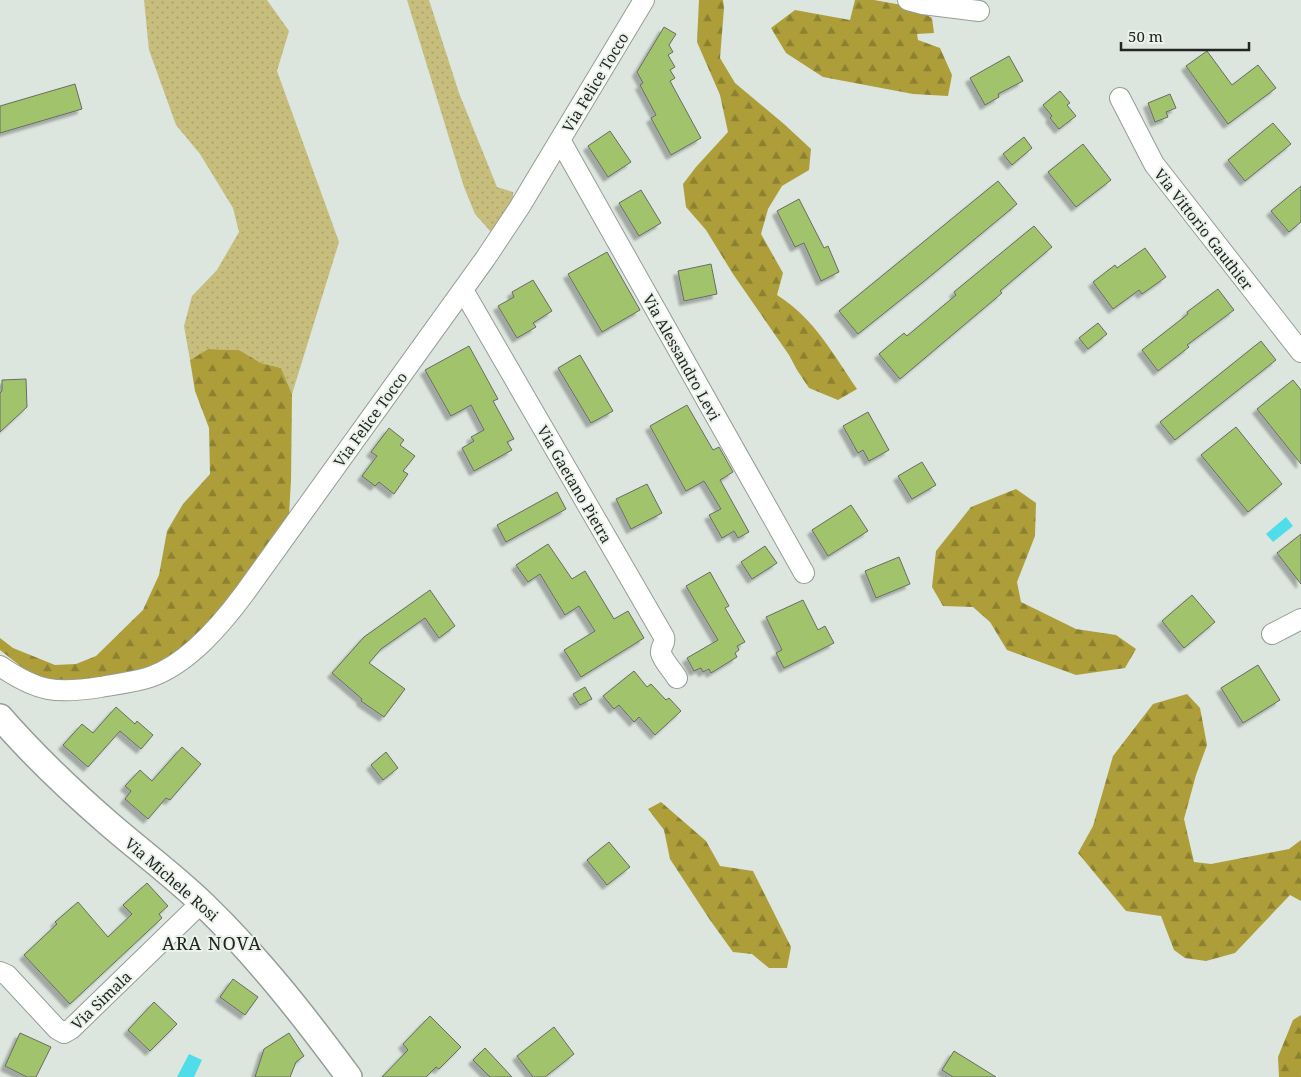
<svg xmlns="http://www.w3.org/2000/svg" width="1301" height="1077" font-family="'Noto Serif',serif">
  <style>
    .green { fill: url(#green-dots) }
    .forest { fill: url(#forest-firs) }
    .water { fill: #50ddea }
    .building { fill: #a1c36c; stroke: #696c64; filter: url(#shadow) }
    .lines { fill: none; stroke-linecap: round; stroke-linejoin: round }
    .minor-casing { stroke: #959d97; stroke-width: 22 }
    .tertiary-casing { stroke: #959d97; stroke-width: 28 }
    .minor { stroke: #fff; stroke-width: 20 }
    .tertiary { stroke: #fff; stroke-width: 25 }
    .labels { text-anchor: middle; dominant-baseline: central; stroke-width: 4; stroke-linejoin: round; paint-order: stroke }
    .street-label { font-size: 15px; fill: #222522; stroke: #eaf2eb }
    .quarter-label { font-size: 18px; letter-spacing: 1px; fill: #222522; stroke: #eaf2eb }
  </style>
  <defs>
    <pattern id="green-dots" width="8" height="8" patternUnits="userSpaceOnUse" patternTransform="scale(1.25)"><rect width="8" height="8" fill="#c7bd7d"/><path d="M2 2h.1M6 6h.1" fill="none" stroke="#aba26c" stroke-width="1.8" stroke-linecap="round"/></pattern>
    <pattern id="forest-firs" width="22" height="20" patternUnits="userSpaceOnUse" patternTransform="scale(1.25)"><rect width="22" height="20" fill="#ad9e3a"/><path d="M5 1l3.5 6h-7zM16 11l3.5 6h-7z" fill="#8c8130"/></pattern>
    <filter id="shadow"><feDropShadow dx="-4.5" dy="4.5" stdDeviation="1" flood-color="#0004"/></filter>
  </defs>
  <rect width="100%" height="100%" fill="#dce5de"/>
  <path class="green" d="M 144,0 L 267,0 L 289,31 L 277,71 L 339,242 L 292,394 L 281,368 L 261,363 L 239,350 L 208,349 L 190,360 L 184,326 L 192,296 L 217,270 L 239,232 L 233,208 L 200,154 L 176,125 L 149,50 Z
    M 407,0 L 429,0 L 459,93 L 497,187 L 513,192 L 513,212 L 491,232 L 475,214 L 464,187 Z"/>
  <path class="forest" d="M 699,0 L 723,0 L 724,8 L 720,58 L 735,83 L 784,124 L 811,149 L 809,170 L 782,186 L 768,209 L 761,234 L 783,273 L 777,295 C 814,318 833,354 857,389 L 838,400 L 809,388 L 797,370 L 789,355 L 733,274 L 706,230 L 686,207 L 683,184 L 696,167 L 728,132 L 720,95 L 697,42 Z
    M 855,0 L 874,0 L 913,7 L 932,18 L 934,33 L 917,34 L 918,40 L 940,48 L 952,75 L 948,96 L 913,94 L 823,77 L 786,53 L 771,28 L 795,10 L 850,20 Z
    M 208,349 L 239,350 L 261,363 L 281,368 L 292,394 L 291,480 L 289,515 L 213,628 L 154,673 L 61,686 L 37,679 L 0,650 L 0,638 L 13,648 L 55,665 L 76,664 L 96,656 L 143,610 L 159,575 L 167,531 L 183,504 L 210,474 L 209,428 L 195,391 L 190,360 Z
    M 1016,489 L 1036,503 L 1035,536 L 1017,582 L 1021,602 L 1076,629 L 1116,635 L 1136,649 L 1125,668 L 1076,675 L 1007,650 L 990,622 L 973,607 L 943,606 L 932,587 L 936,551 L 971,507 Z
    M 1187,694 L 1200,708 L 1207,745 L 1196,775 L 1184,819 L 1194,862 L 1211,864 L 1289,849 L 1301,840 L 1301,901 L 1290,895 L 1235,953 L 1206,961 L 1185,958 L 1174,950 L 1161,916 L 1126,911 L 1078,853 L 1093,826 L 1113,756 L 1153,704 Z
    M 661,802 L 706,841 L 720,866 L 753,871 L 791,947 L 787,968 L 769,968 L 752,954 L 733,952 L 710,920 L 670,859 L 664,830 L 648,809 Z
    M 1301,1015 L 1301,1077 L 1279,1077 L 1278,1057 L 1293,1020 Z"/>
  <path class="water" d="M 1286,517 L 1293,526 L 1273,542 L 1266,534 Z
    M 189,1054 L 202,1060 L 194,1077 L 177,1077 Z"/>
  <path class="building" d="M 664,27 L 676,34 L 669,45 L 673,52 L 668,55 L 675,67 L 670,70 L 675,78 L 670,81 L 701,138 L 671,155 L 651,118 L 656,115 L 640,85 L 643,83 L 637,72 Z
    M 1207,51 L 1232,85 L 1258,65 L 1276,88 L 1228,124 L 1186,66 Z
    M 1009,56 L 1023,81 L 998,94 L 999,97 L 985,105 L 970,78 Z
    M 75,84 L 82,109 L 0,133 L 0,106 Z
    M 1060,91 L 1070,103 L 1067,105 L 1076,116 L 1059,129 L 1050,118 L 1052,116 L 1043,105 Z
    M 1170,94 L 1176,108 L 1166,112 L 1168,117 L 1155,122 L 1148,103 Z
    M 1273,123 L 1291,144 L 1245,181 L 1228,160 Z
    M 610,131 L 631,162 L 608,177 L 588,146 Z
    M 1024,137 L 1032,148 L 1012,165 L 1003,154 Z
    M 1083,144 L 1111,180 L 1076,207 L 1048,172 Z
    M 998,181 L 1017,204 L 928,278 L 858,334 L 839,311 Z
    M 1301,186 L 1301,222 L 1289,232 L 1271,211 Z
    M 641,190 L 661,223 L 639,236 L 619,203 Z
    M 799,199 L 824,248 L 828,246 L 839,272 L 821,281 L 804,243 L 795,247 L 777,211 Z
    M 1034,226 L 1052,247 L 1000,291 L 1002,293 L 900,379 L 879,354 L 904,333 L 907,336 L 956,295 L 954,292 Z
    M 1145,248 L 1166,277 L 1142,294 L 1139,290 L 1113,309 L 1093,282 L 1115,265 L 1117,268 Z
    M 607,252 L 640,310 L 602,332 L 568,274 Z
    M 711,264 L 717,294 L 684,301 L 678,271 Z
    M 533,280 L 552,311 L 533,323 L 536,327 L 517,338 L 498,306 L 514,297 L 512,292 Z
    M 1218,289 L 1234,310 L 1187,345 L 1189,347 L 1158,371 L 1142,350 L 1188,314 L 1187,312 Z
    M 1098,323 L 1107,334 L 1088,349 L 1079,338 Z
    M 1261,341 L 1276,360 L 1175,440 L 1160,422 Z
    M 469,346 L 498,399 L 493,401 L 514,439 L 507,442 L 512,450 L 474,471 L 462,448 L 474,441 L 471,437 L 484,430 L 471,405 L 451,416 L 425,370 Z
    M 580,355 L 613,411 L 591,423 L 558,368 Z
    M 26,379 L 27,407 L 0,432 L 0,393 L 2,391 L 2,380 Z
    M 1293,380 L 1301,390 L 1301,464 L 1257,409 Z
    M 687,405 L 713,450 L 719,447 L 733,472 L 720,480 L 749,532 L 738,538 L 734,531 L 722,538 L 709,515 L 721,509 L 704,481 L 686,491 L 650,426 Z
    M 868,412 L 889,450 L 869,461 L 863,450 L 858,453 L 843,426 Z
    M 1236,427 L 1282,484 L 1248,512 L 1201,455 Z
    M 389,428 L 404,440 L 400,445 L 415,456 L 403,471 L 408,474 L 394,494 L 379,482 L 375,486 L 362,476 L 377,456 L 371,452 Z
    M 922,462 L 936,485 L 912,499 L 898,476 Z
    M 647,484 L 662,513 L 631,529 L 616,499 Z
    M 557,492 L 566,509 L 506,542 L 497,525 Z
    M 851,505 L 868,531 L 828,556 L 812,530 Z
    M 1301,534 L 1301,584 L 1277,553 Z
    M 548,544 L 572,579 L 585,571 L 614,619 L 628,611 L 644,638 L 581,677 L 564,650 L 595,631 L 579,606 L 565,615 L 540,574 L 528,582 L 516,565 Z
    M 765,546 L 777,563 L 752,579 L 741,562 Z
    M 899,557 L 910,584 L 876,598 L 865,571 Z
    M 710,572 L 729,606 L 725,608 L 745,642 L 737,646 L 739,650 L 735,653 L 737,657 L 711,673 L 709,669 L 703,672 L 701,668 L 694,671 L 687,658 L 718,640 L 686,586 Z
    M 430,590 L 455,626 L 439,638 L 425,618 L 381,649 L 369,663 L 405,689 L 384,717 L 361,701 L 362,699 L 332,673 L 364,637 Z
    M 1192,595 L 1215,622 L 1184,648 L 1162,621 Z
    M 803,600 L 818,630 L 825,626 L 834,643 L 784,668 L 776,653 L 782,650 L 766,617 Z
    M 1258,665 L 1280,700 L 1243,723 L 1221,688 Z
    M 634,671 L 647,687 L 651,684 L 666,700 L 669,698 L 681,711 L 655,735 L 639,717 L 634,722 L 619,705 L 614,709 L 603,696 Z
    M 585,687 L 592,699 L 580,705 L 573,694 Z
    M 116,707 L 135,724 L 137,721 L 153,735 L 141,749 L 120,731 L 88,767 L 63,745 L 82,724 L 93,733 Z
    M 182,747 L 201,764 L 170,800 L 166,798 L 148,819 L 125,799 L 131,791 L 125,786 L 140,770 L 152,781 Z
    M 386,752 L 398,768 L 383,780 L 371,765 Z
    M 609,842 L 630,867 L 607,885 L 587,860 Z
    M 147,883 L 168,906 L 159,914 L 162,918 L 70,1004 L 24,955 L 57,924 L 55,922 L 78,902 L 108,937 L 132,914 L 123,905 Z
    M 233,979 L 258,997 L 245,1015 L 220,997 Z
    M 154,1002 L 177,1024 L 150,1051 L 128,1030 Z
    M 430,1016 L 461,1047 L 439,1069 L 436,1067 L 426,1077 L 382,1077 L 408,1050 L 403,1044 Z
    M 554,1027 L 574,1054 L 545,1077 L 533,1077 L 517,1056 Z
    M 20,1033 L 51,1047 L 36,1077 L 27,1077 L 5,1066 Z
    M 289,1033 L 304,1056 L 296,1062 L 290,1077 L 255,1077 L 264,1049 Z
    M 485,1048 L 512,1077 L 490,1077 L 473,1060 Z
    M 954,1051 L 996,1077 L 953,1077 L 942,1070 Z"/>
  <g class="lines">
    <defs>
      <path id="minor" d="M 908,0 L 923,4 L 979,11
        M 1120,98 L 1154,164 L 1301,352
        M 560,140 L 804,573
        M 463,290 L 664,637 C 666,644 660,646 661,653 C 663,661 673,671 677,678
        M 1272,634 L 1301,619
        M 0,666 C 38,692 56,694 101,687 C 117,684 135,682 150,677 C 188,664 221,625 244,594 L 485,259 L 519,208 L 644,0
        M 0,972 L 7,975 L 57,1029 L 64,1033 L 71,1029 L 201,903"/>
      <path id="tertiary" d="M 0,717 C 33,755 70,790 108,823 C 139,850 173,875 203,904 C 258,957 304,1016 349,1077"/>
    </defs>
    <use href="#minor" class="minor-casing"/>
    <use href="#tertiary" class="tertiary-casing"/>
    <use href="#minor" class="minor"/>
    <use href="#tertiary" class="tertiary"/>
  </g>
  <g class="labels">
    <g class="street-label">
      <text transform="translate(595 82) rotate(-59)">Via Felice Tocco</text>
      <text transform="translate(1204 229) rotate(52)">Via Vittorio Gauthier</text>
      <text transform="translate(682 357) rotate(61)">Via Alessandro Levi</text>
      <text transform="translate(370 419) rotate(-54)">Via Felice Tocco</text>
      <text transform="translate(575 484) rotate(60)">Via Gaetano Pietra</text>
      <text transform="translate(172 879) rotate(41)">Via Michele Rosi</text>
      <text transform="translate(101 1000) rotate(-44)">Via Simala</text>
    </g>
    <g class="quarter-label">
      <text x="212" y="943">ARA NOVA</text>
    </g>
  </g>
  <path d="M1121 42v8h128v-8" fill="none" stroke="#222522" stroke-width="2.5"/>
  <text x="1128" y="42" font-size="15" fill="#222522" stroke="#eaf2eb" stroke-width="4" paint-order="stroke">50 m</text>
</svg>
